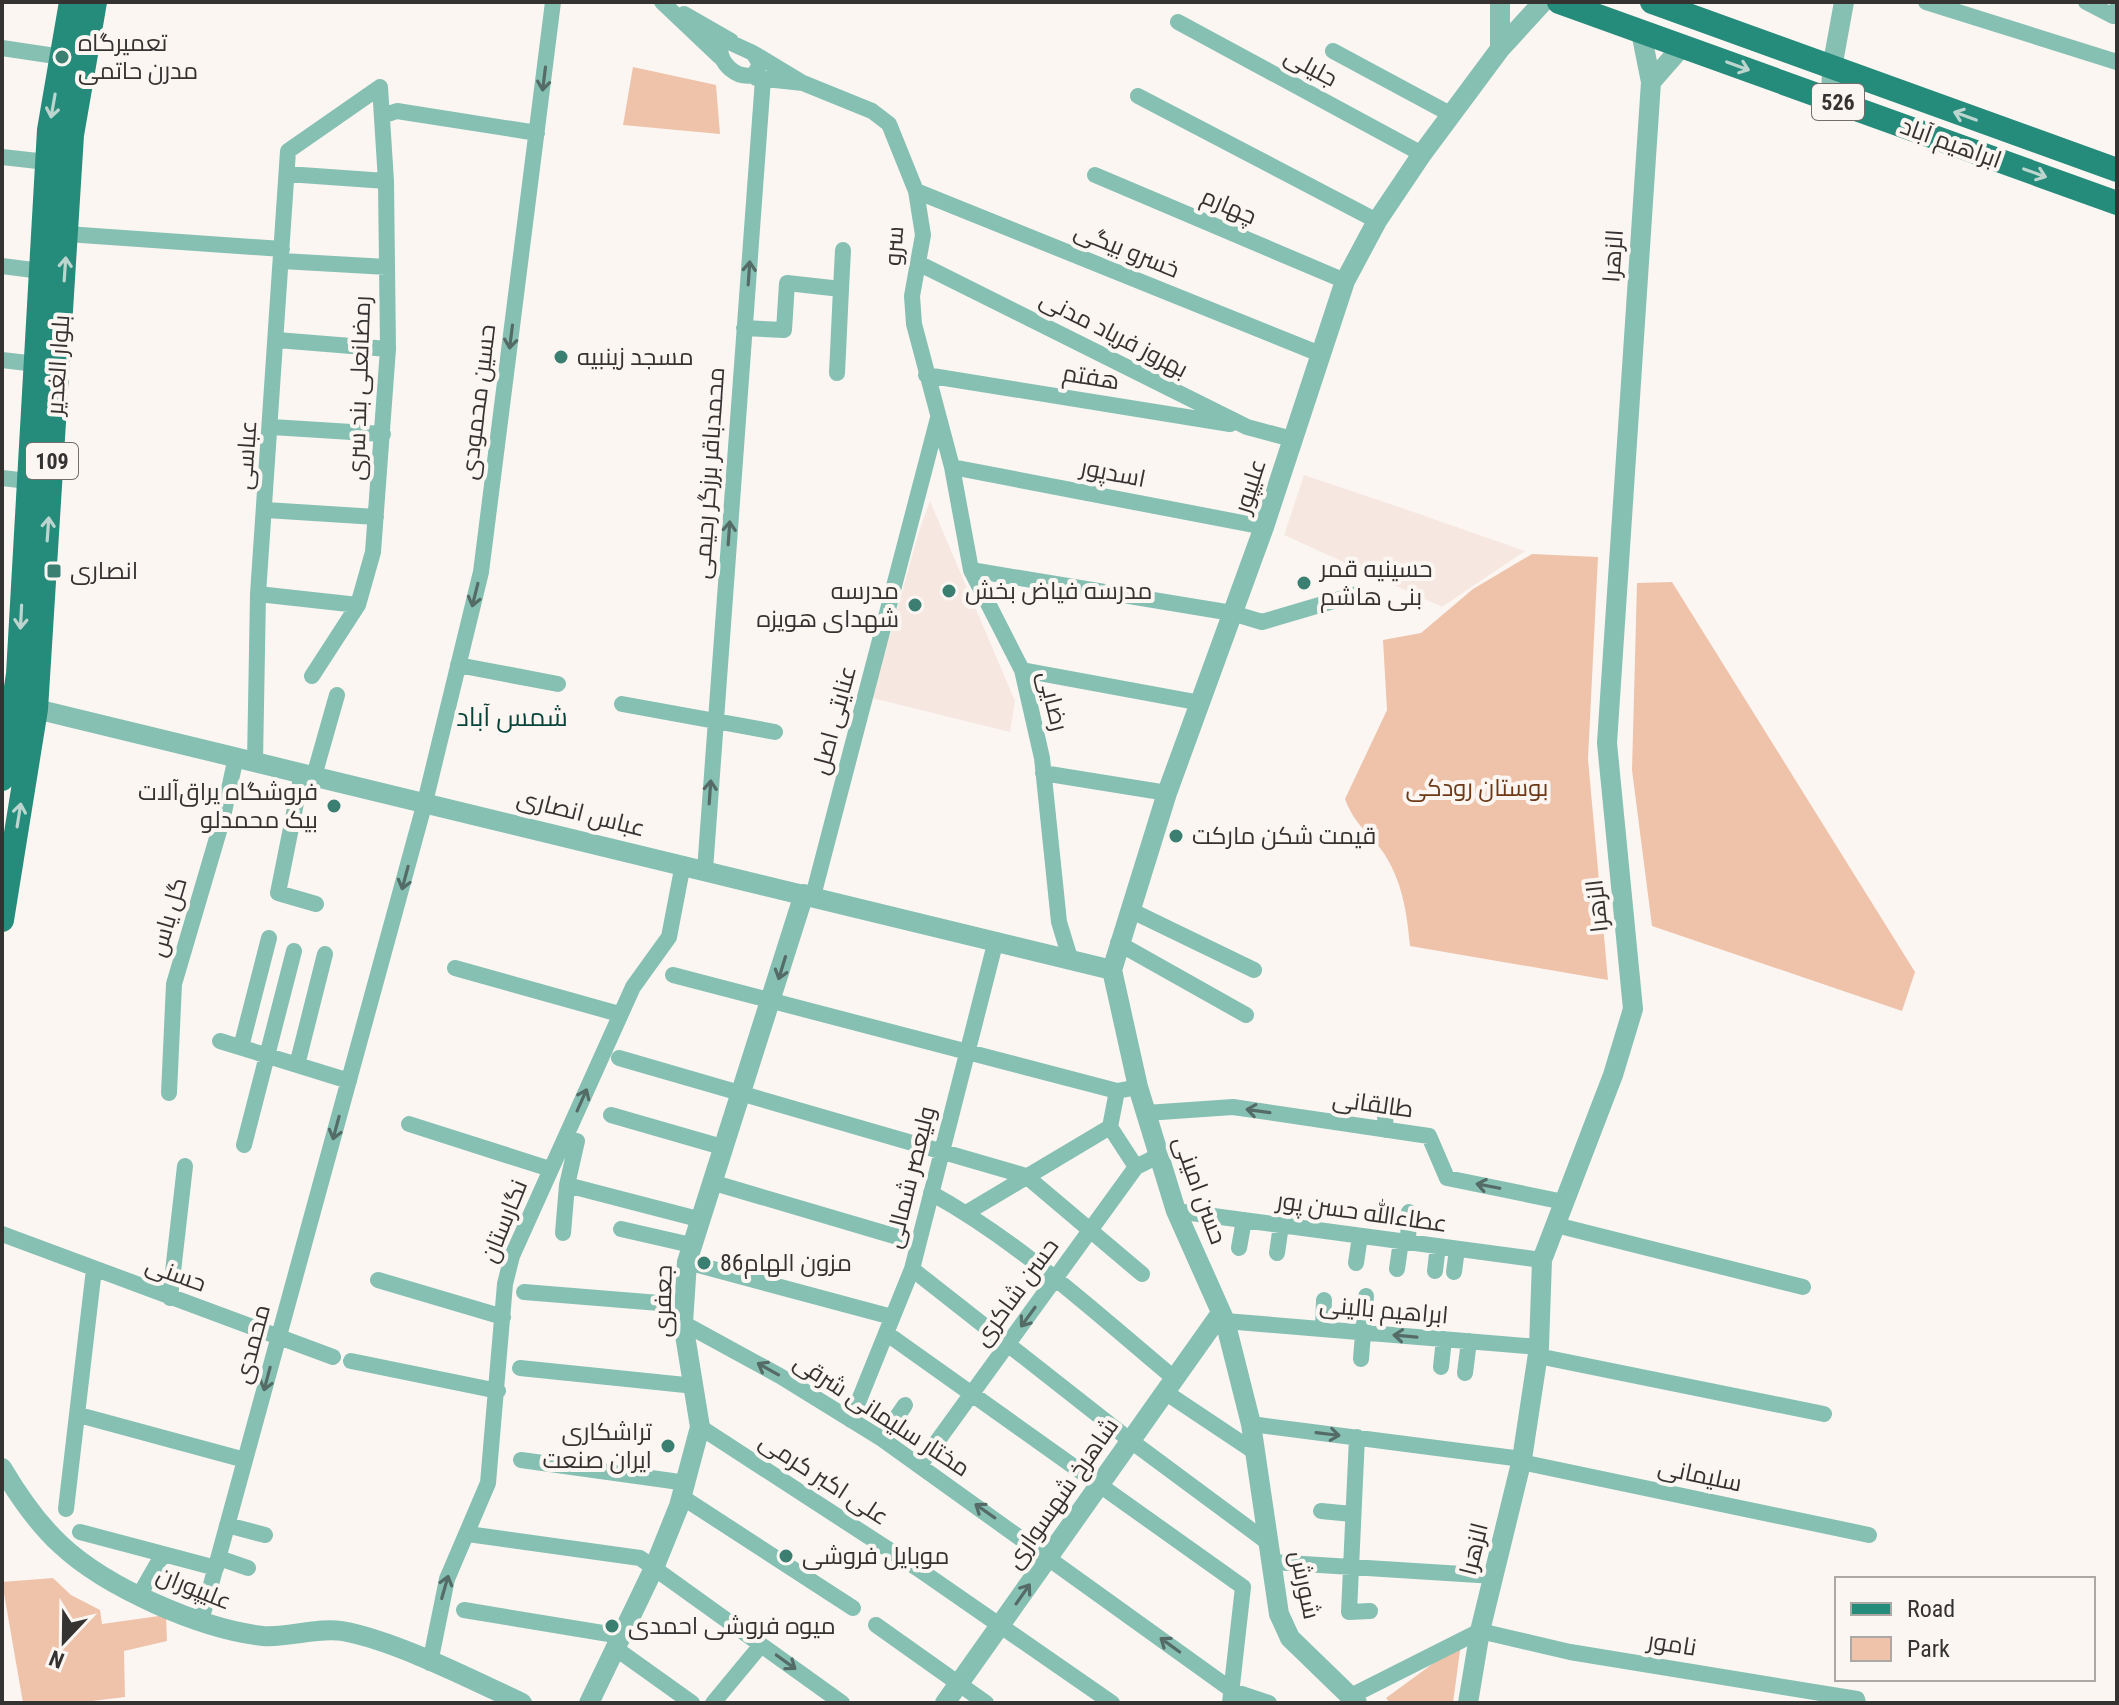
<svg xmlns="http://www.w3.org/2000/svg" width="2119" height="1705" font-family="'Roboto Condensed',Cairo,sans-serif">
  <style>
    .built { fill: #f6e8e1 }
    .green { fill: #eec3aa }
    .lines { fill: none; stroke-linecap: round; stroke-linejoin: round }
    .minor { stroke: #86c0b3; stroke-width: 16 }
    .tertiary { stroke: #86c0b3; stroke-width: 20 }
    .primary { stroke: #258b7a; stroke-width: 24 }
    .oneway { stroke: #bcd6cf }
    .oneway2 { stroke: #556b66 }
    .poi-dot { fill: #3b7f72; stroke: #fcf6f3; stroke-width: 3 }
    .labels { text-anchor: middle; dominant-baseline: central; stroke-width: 8; stroke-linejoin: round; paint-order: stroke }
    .shield { fill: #fcf6f3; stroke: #716e6c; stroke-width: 2 }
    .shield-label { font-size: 22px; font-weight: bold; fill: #353332 }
    .poi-label { font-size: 24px; fill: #353332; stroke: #fcf6f3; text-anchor: start }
    .street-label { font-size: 24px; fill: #353332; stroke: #fcf6f3 }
    .park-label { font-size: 24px; fill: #6d3917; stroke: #fcf6f3 }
    .neighbourhood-label { font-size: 26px; fill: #08443b; stroke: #fcf6f3 }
  </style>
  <rect width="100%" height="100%" fill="#fcf6f3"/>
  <path class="built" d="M 1304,475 L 1402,508 L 1525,551 L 1442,607 L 1284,535 Z
    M 930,501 L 1015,701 L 1010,732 L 872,698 L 920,528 Z"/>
  <path class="green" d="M 633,67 L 716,85 L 720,134 L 623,125 Z
    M 1532,554 L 1598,557 L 1588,759 L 1608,980 L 1410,946 C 1407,914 1403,884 1385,855 C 1371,833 1356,828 1345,799 L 1387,710 L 1383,640 L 1421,633 L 1473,589 Z
    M 1672,582 L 1915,972 L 1902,1011 L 1652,926 L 1632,770 L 1637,583 Z
    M 53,1578 L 71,1595 L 100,1610 L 102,1624 L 166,1615 L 167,1641 L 124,1651 L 125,1697 L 76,1703 L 23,1703 L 2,1582 Z
    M 1461,1643 L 1453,1703 L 1390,1703 L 1386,1698 Z"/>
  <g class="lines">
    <path class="minor" d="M 662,2 L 720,57
      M 1926,2 L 2117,62
      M 2086,2 L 2113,16 L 2117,8
      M 684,14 L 731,41
      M 1178,22 L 1422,154
      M 727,41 L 753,53 L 760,64 L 754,75 C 736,79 720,64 720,47 Z
      M 2,48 L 62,57
      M 1333,51 L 1452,115
      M 753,53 L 803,83 L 756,78
      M 803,83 L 872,111 L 889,124 L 916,191 L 923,235 L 912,296 L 914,324 L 952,467 L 971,570 L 1022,670 L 1042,758 L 1059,922 L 1070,958
      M 1138,96 L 1377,221
      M 382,116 L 397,111 L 537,133
      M 2,157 L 47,162
      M 287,174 L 386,181
      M 1095,175 L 1345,281
      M 916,191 L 1320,354
      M 67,234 L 282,249
      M 282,261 L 387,267
      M 918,263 L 1247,427 L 1292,439
      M 2,266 L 41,271
      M 841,289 L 843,250
      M 744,328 L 784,330 L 787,283 L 841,289 L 837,373
      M 277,340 L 388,349
      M 2,360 L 36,364
      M 926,375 L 1230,424
      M 272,427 L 383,434
      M 952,467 L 1264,527
      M 2,478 L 28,481
      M 266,510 L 376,517
      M 971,570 L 1232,613 L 1262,622 L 1357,594
      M 258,594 L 358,605
      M 458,665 L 558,684
      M 1022,670 L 1201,703
      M 312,676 L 358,605 L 373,552 L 388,349 L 386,181 L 380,87
      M 622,704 L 775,732
      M 255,762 L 258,594 L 288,151 L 380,87
      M 302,773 L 278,893 L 316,904
      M 1043,773 L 1167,793
      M 314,776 L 337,695
      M 705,870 L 763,79
      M 813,896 L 938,418
      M 1130,910 L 1254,970
      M 1118,943 L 1246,1015
      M 455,968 L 619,1014
      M 673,975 L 1117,1091 L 1138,1087
      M 220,1041 L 349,1081
      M 241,1047 L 269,938
      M 619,1058 L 1026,1176 L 1142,1274
      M 297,1065 L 325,954
      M 1117,1091 L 1110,1127 L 1136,1167
      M 169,1093 L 174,984 L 222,821 L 236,757
      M 1384,1102 L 1386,1130
      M 1146,1113 L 1233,1107 L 1429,1136 L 1447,1178 L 1564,1202
      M 611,1115 L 722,1147
      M 409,1124 L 550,1169
      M 244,1145 L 294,951
      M 711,1182 L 918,1243
      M 567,1185 L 698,1219
      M 931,1193 C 1020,1242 1097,1314 1175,1379
      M 1176,1211 L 1542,1260
      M 966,1213 L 1110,1127
      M 1556,1225 L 1803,1287
      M 621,1229 L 691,1245
      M 563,1233 L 567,1185 L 577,1141
      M 2,1234 L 333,1357
      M 1408,1242 L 1409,1212
      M 1239,1248 L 1244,1220
      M 1277,1253 L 1281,1225
      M 687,1262 L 892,1317
      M 1356,1263 L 1360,1236
      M 912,1269 L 1131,1441 L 1270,1544
      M 1397,1269 L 1401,1241
      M 1435,1271 L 1438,1246
      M 1454,1272 L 1457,1249
      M 378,1280 L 503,1317
      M 524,1292 L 684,1305
      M 170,1298 L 185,1166
      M 1225,1321 L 1539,1347
      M 683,1323 L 780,1376 L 882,1439 L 1233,1691 L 1269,1703
      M 1323,1329 L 1324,1300
      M 886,1333 L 1243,1587 L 1230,1703
      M 1538,1356 L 1824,1414
      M 1361,1359 L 1366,1296
      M 351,1361 L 498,1391
      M 1441,1367 L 1444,1339
      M 520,1368 L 695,1386
      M 1465,1373 L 1469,1341
      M 1165,1392 L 1255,1452
      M 79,1415 L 245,1460
      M 851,1420 L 912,1269 L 996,940
      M 1251,1424 L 1522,1459
      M 700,1427 L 917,1568 L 1112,1703
      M 1357,1437 L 1349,1612 L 1370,1611
      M 882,1439 L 905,1405
      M 521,1460 L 687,1483
      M 1521,1462 L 1869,1535
      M 920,1465 L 1136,1167 L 1158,1156
      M 682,1497 L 853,1608
      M 66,1509 L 94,1269
      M 1321,1511 L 1352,1514
      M 227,1525 L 265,1535
      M 80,1532 L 216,1568
      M 468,1534 L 640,1558 L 842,1703
      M 219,1558 L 248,1568
      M 1272,1562 L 1494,1576
      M 140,1594 L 163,1554
      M 464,1610 L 621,1636
      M 201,1621 L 425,802 L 481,572 L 553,2
      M 876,1625 L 986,1703
      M 615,1648 L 692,1703
      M 430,1663 L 447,1579 L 488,1483 L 505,1284 L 512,1256 L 633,987 L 669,937 L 683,864
      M 1349,1697 L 1480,1631 L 1570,1652 L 1857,1699 L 1858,1703
      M 713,1703 L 761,1645"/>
    <path class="tertiary" d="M 1500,2 L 1500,49
      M 1651,82 L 1679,50 L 1692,50
      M 1831,100 L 1832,68 L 1844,2
      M 36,709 L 1112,970
      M 2,1468 C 18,1495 37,1523 61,1545 C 107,1588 201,1629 263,1636 C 289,1638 317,1627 342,1631 C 394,1640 473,1680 522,1703
      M 589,1703 L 654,1568 L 679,1506 L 700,1427 L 683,1323 L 687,1262 L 804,894
      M 945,1703 L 1221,1313
      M 1357,1703 L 1290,1638 L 1279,1614 L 1251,1424 L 1225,1321 L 1176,1211 L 1138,1087 L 1112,970 L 1167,793 L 1264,527 L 1345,281 L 1377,221 L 1422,154 L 1500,49 L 1543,2
      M 1468,1703 L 1480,1631 L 1522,1459 L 1539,1347 L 1542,1260 L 1613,1075 L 1633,1009 L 1607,743 L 1651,82 L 1641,32"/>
    <path class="primary" d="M 1559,2 L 2117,203
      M 1652,2 L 2117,170
      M 2,779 L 18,674 L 49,130 L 71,2
      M 2,920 L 36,709 L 72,135 L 95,2"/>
  </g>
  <defs><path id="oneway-shaft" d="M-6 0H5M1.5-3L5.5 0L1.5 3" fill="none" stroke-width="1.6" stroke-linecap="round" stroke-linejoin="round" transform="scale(2)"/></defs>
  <g class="oneway">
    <use href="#oneway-shaft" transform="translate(1738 66) rotate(20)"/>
    <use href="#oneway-shaft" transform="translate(53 106) rotate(100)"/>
    <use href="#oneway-shaft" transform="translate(1965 116) rotate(-160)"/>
    <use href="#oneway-shaft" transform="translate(2035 173) rotate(20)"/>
    <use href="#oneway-shaft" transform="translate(65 269) rotate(-86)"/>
    <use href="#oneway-shaft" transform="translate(48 529) rotate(-86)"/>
    <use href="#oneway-shaft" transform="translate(21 617) rotate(93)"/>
    <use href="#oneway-shaft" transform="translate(19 815) rotate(-81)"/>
  </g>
  <g class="oneway2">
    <use href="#oneway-shaft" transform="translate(544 79) rotate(97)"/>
    <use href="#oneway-shaft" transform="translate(749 273) rotate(-86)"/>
    <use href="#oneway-shaft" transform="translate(511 337) rotate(97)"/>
    <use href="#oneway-shaft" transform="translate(729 533) rotate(-86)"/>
    <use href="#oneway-shaft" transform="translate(475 595) rotate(104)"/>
    <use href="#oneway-shaft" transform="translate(710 792) rotate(-86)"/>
    <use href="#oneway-shaft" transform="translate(405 878) rotate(105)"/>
    <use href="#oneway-shaft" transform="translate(782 968) rotate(107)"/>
    <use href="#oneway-shaft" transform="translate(582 1100) rotate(-66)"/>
    <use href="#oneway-shaft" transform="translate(1258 1111) rotate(-172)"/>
    <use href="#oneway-shaft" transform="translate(336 1128) rotate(105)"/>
    <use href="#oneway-shaft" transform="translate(1488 1186) rotate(-169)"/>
    <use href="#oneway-shaft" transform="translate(1028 1317) rotate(126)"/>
    <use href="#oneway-shaft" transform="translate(1405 1336) rotate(-175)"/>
    <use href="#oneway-shaft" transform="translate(768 1369) rotate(-151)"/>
    <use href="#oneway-shaft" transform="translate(267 1379) rotate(105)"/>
    <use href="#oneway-shaft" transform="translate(1328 1434) rotate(7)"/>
    <use href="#oneway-shaft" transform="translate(985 1511) rotate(-145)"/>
    <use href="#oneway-shaft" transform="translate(445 1587) rotate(-74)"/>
    <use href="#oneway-shaft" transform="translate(1023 1594) rotate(-55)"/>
    <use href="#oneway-shaft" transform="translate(1170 1645) rotate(-144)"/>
    <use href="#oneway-shaft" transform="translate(786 1662) rotate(36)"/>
  </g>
  <g class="poi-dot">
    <circle cx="62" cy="57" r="8"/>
    <circle cx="561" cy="357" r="8"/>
    <rect x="46" y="563" width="16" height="16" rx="4"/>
    <circle cx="1304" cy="583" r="8"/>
    <circle cx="949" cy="591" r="8"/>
    <circle cx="915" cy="605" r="8"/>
    <circle cx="334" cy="806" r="8"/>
    <circle cx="1176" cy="836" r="8"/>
    <circle cx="704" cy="1263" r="8"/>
    <circle cx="668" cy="1446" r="8"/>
    <circle cx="786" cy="1556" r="8"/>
    <circle cx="612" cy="1626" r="8"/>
  </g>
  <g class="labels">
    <g class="shield">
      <rect x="1812" y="84" width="52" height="36" rx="6"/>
      <rect x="26" y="443" width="52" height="36" rx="6"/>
    </g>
    <g class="shield-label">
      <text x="1838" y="102">526</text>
      <text x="52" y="461">109</text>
    </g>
    <g class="poi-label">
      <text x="78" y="43">تعمیرگاه<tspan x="78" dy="28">مدرن حاتمی</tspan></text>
      <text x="577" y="357">مسجد زینبیه</text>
      <text x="1320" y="569">حسینیه قمر<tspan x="1320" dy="28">بنی هاشم</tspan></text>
      <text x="70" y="571">انصاری</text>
      <text x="899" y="591" text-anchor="end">مدرسه<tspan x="899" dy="28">شهدای هویزه</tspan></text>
      <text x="965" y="591">مدرسه فیاض بخش</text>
      <text x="318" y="792" text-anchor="end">فروشگاه یراق‌آلات<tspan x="318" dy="28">بیک محمدلو</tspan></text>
      <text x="1192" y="836">قیمت شکن مارکت</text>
      <text x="720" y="1263">مزون الهام86</text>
      <text x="652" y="1432" text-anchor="end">تراشکاری<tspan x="652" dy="28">ایران صنعت</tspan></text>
      <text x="802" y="1556">موبایل فروشی</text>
      <text x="628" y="1626">میوه فروشی احمدی</text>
    </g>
    <g class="street-label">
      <text transform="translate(1311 67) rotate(28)">جلیلی</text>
      <text transform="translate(1951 143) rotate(20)">ابراهیم آباد</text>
      <text transform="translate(1229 206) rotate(23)">چهارم</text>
      <text transform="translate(894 246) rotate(-86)">سرو</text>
      <text transform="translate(1127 250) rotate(22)">خسرو بیگی</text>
      <text transform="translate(1613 256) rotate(-86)">الزهرا</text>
      <text transform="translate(1114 334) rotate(27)">بهروز فریاد مدنی</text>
      <text transform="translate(58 365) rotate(-86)">بلوار الغدیر</text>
      <text transform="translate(1091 377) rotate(9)">هفتم</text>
      <text transform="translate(359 388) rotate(-88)">رمضانعلی بند سری</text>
      <text transform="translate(478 402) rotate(-83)">حسین محمودی</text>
      <text transform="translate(246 455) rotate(-86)">عباسی</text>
      <text transform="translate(709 473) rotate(-86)">محمدباقر برزگر رحیمی</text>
      <text transform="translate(1113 473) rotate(11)">اسدپور</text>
      <text transform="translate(1250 486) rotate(-72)">علیپور</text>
      <text transform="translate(1053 701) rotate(76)">رضایی</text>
      <text transform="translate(834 720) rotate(-75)">عنایتی اصل</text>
      <text transform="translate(581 813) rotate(14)">عباس انصاری</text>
      <text transform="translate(1597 906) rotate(-96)">الزهرا</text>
      <text transform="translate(168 917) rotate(-74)">گل یاس</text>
      <text transform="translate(1373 1104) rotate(8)">طالقانی</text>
      <text transform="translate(910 1177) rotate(-76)">ولیعصر شمالی</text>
      <text transform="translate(1200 1190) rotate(70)">حسن امینی</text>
      <text transform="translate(1362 1212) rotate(8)">عطاءالله حسن پور</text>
      <text transform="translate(504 1221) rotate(-68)">نگارستان</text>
      <text transform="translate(176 1274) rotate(20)">حسنی</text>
      <text transform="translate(1016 1292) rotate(-54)">حسن شاکری</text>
      <text transform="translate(663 1301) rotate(-89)">جعفری</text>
      <text transform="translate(1384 1310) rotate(5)">ابراهیم بالینی</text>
      <text transform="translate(252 1344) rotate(-75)">محمدی</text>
      <text transform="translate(882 1415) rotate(33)">مختار سلیمانی شرقی</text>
      <text transform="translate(1700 1475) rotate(12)">سلیمانی</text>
      <text transform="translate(824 1479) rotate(33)">علی اکبر کرمی</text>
      <text transform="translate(1062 1493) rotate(-55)">شاهرخ شهسواری</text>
      <text transform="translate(1474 1549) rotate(-76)">الزهرا</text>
      <text transform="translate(1305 1585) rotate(78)">شورش</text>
      <text transform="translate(194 1588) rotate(22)">علیپوران</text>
      <text transform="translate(1672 1644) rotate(9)">نامور</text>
    </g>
    <g class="park-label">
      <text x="1477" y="788">بوستان رودکی</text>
    </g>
    <g class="neighbourhood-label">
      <text x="512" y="717">شمس آباد</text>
    </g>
  </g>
  <rect width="2119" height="1705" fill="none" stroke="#353332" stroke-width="8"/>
  <rect x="1835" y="1577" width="260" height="104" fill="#fcf6f3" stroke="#aca8a6" stroke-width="2"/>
  <rect x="1851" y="1603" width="40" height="12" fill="#258b7a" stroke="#aca8a6" stroke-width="2"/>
  <text x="1907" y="1617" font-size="24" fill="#353332">Road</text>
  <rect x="1851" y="1637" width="40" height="24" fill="#eec3aa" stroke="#aca8a6" stroke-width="2"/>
  <text x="1907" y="1657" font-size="24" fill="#353332">Park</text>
  <g transform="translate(64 1641) rotate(202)" stroke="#fcf6f3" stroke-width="6" paint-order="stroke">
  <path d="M0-6L14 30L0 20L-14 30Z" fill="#353332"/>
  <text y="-12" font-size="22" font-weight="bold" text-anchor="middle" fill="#353332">N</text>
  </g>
</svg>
